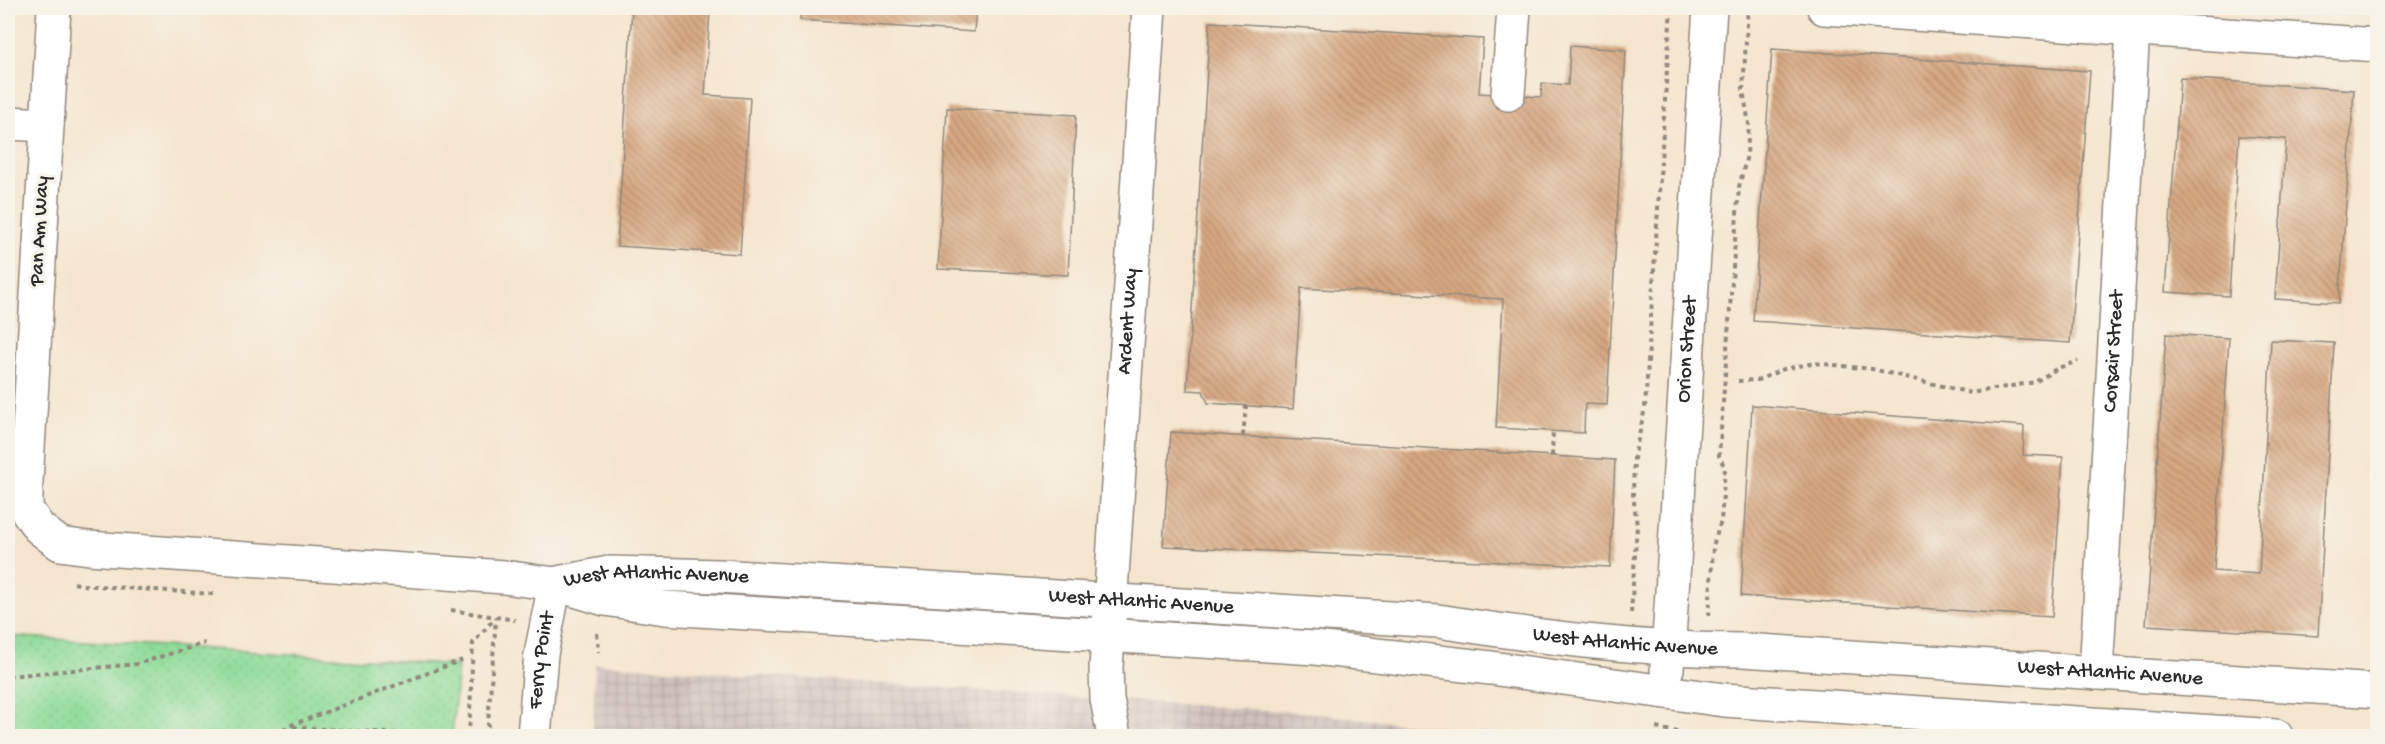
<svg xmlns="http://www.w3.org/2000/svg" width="2385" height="744" font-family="'Gochi Hand',sans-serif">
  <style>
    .industrial { fill: url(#industrial-grid) }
    .grass { fill: url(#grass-dots); stroke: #5c8462; stroke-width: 1.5 }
    .building { fill: url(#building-back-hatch) }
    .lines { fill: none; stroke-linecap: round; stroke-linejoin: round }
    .minor-casing { stroke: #90887c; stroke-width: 36 }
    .path { stroke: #90887c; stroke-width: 4; stroke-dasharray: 4.5 4.5; stroke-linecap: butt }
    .minor { stroke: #fff; stroke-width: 33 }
    .labels { text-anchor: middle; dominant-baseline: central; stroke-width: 6; stroke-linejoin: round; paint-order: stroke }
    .street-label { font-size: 21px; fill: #2b2b2b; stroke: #f7f3e8 }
  </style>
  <defs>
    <pattern id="industrial-grid" width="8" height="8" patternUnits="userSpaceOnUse" patternTransform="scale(1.5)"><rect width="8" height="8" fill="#cfc0bb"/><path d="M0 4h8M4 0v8" fill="none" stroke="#b2a5a1"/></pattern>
    <pattern id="grass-dots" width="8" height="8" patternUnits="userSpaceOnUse" patternTransform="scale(1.5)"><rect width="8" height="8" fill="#8edc9a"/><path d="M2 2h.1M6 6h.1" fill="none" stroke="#7bbd85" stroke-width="1.8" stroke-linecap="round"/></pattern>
    <pattern id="building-back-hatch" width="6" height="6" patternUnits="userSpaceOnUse" patternTransform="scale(1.5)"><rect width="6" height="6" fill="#d7a881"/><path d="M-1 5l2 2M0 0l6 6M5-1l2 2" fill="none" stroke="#af896a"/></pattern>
  </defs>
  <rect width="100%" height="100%" fill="#f7f3e8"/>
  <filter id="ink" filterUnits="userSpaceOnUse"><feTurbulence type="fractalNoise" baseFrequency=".0167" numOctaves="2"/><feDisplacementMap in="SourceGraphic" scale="12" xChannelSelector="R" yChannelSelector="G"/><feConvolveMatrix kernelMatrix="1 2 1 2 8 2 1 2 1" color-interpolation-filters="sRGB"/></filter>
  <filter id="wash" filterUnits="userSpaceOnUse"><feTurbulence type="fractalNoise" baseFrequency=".008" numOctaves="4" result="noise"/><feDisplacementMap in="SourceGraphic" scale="24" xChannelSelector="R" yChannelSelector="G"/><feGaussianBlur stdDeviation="1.35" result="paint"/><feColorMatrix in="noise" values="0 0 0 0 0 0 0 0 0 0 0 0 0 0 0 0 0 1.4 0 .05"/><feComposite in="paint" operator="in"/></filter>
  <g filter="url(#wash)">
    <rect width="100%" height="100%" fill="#f5e5ce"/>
    <path class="industrial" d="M 595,664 L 1310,713 L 1512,736 L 593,736 Z"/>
    <path class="grass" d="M 8,636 L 458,665 L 452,736 L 8,736 Z"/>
    <g id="blocks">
      <path class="building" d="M 632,8 L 710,8 L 705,95 L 750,98 L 740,254 L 617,246 Z
        M 801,8 L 976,8 L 974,32 L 800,20 Z
        M 1210,22 L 1483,39 L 1479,93 L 1541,97 L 1542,83 L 1568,85 L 1570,46 L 1626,50 L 1607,405 L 1585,404 L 1584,433 L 1496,428 L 1503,299 L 1301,288 L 1293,409 L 1208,403 L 1203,391 L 1187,390 Z
        M 1772,49 L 2090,71 L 2070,343 L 1753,321 Z
        M 2180,78 L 2354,90 L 2339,303 L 2275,299 L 2286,139 L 2239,136 L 2229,296 L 2165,292 Z
        M 947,108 L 1076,115 L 1068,275 L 938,269 Z
        M 2166,334 L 2229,338 L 2214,571 L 2259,574 L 2271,340 L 2334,343 L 2318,636 L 2146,625 Z
        M 1752,405 L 2024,426 L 2023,455 L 2063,457 L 2052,617 L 1741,596 Z
        M 1171,432 L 1615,460 L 1610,567 L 1163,546 Z"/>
    </g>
  </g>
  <g filter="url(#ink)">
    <use href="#blocks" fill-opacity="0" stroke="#90887c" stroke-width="1.5"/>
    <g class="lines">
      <defs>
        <g id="minor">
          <path d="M 54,8 L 26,482 L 26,509 L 39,528 L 60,544 L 89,548 L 504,577 L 555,584 L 605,599 L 665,608 L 1315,648 L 1491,668 L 1724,700 L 2276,736"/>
          <path d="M 1824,8 L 2378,45"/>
          <path d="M 1508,94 L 1514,8"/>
          <path d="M 8,123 L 47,125"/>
          <path id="s1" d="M 558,583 L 609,573 L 719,576 L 1438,621 C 1540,637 1640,650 1743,650 L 2378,691"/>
          <path id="s2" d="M 1667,669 L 1710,8"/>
          <path id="s3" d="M 2096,673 L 2133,28"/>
          <path id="s4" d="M 534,736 L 541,654 L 555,584"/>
          <path id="s5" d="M 1114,736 L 1107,699 L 1106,668 L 1149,8"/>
        </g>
      </defs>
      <use href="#minor" class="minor-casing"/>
      <path class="path" d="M 1738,381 L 1758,380 L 1784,369 L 1814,363 L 1872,369 L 1971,393 L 2035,382 L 2058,368 L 2078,361
        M 1243,436 L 1246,406
        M 1552,456 L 1553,431
        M 74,583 L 82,585 L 213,594
        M 451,610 L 515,620
        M 1631,613 L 1637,526 L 1633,494 L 1634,458 L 1645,408 L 1671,8
        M 1709,616 L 1713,546 L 1721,521 L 1725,468 L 1719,456 L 1739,187 L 1747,155 L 1749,124 L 1743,90 L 1748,8
        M 597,633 L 599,652
        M 8,676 L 137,664 L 205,643
        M 293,727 L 436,736
        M 1656,728 L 1699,736
        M 276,736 L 289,726 L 462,660
        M 469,736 L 473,643 L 495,618
        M 487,736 L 496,618"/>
      <use href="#minor" class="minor"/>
    </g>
  </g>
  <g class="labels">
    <g class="street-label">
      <text transform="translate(41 231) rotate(-87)">Pan Am Way</text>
      <text stroke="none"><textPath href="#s5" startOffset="416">Ardent Way</textPath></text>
      <text stroke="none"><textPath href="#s2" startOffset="320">Orion Street</textPath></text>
      <text stroke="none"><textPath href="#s3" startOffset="322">Corsair Street</textPath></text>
      <text stroke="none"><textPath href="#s1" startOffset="99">West Atlantic Avenue</textPath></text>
      <text stroke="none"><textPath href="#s1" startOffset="585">West Atlantic Avenue</textPath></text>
      <text stroke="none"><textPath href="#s1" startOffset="1071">West Atlantic Avenue</textPath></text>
      <text stroke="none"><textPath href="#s4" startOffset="76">Ferry Point</textPath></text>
      <text stroke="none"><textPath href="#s1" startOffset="1557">West Atlantic Avenue</textPath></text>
    </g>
  </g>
  <rect width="2385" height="744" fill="none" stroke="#f7f3e8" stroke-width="30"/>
</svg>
